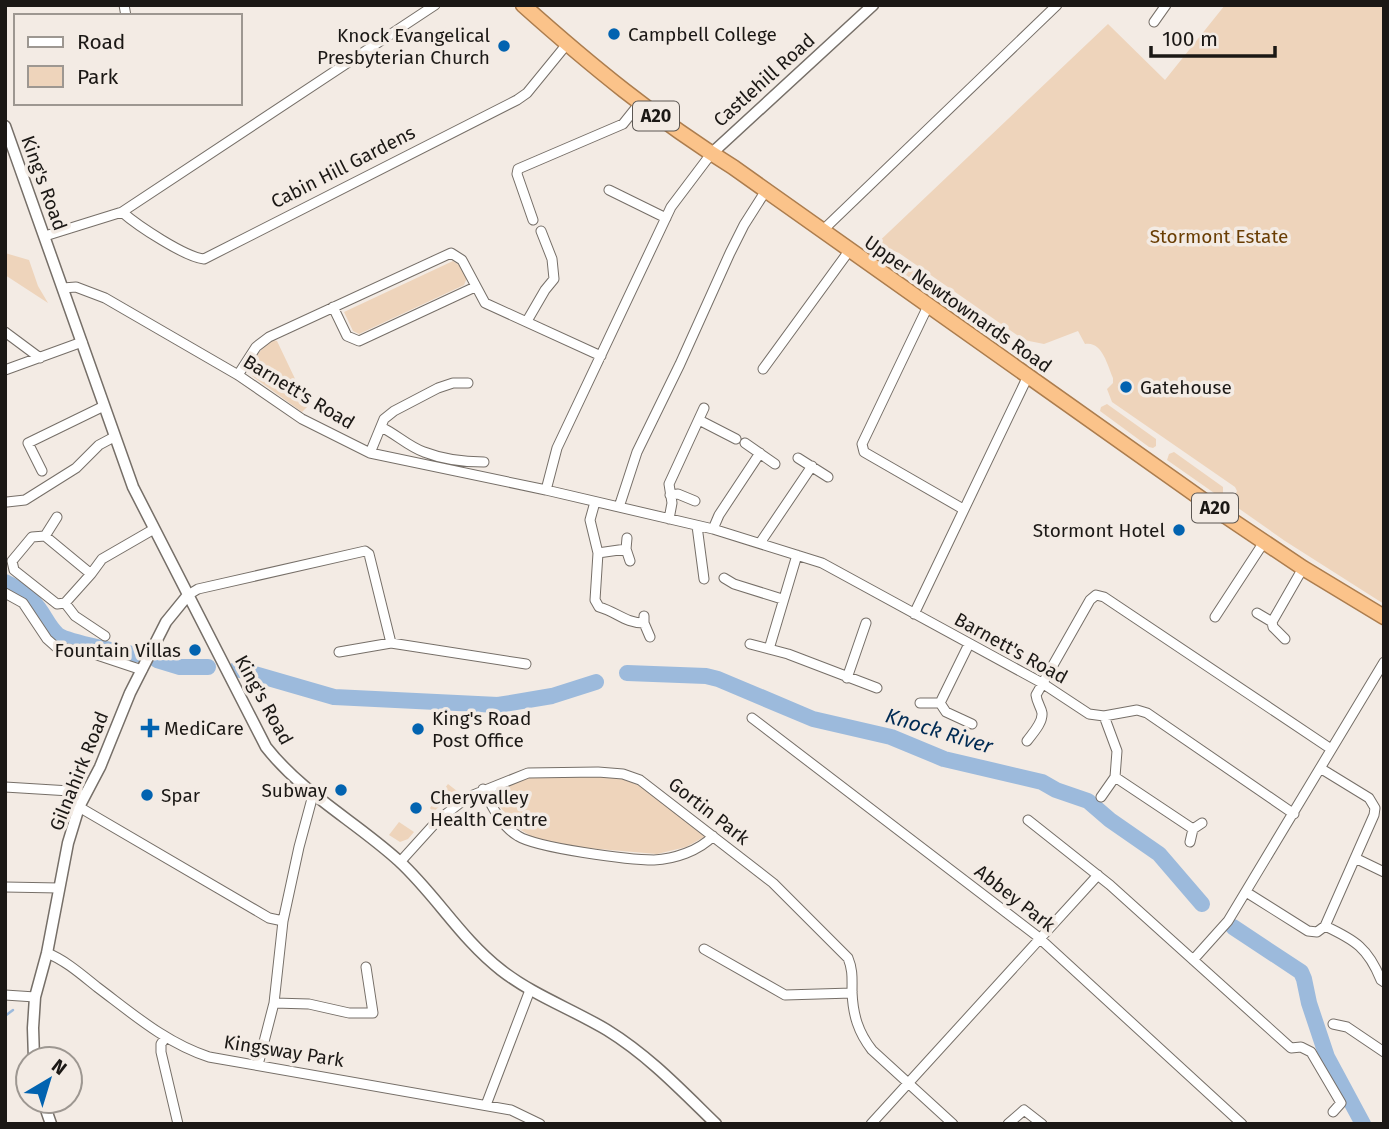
<svg xmlns="http://www.w3.org/2000/svg" width="1389" height="1129" font-family="'Fira Sans',sans-serif">
  <style>
    .green { fill: #eed4bb }
    .lines { fill: none; stroke-linecap: round; stroke-linejoin: round }
    .stream { stroke: #9cbadc; stroke-width: 2.5 }
    .river { stroke: #9cbadc; stroke-width: 16 }
    .minor-casing { stroke: #766f68; stroke-width: 11 }
    .tertiary-casing { stroke: #766f68; stroke-width: 13 }
    .trunk-casing { stroke: #ac7d4e; stroke-width: 17 }
    .minor { stroke: #fff; stroke-width: 9 }
    .tertiary { stroke: #fff; stroke-width: 10 }
    .trunk { stroke: #fbc38a; stroke-width: 14 }
    .poi-dot { fill: #0263b0; stroke: #f3ebe4; stroke-width: 2.5 }
    .labels { text-anchor: middle; dominant-baseline: central; stroke-width: 7; stroke-linejoin: round; paint-order: stroke }
    .shield { fill: #f3ebe4; stroke: #5c5753; stroke-width: 2 }
    .shield-label { font-size: 18px; font-weight: bold; fill: #1b1815 }
    .poi-label { font-size: 19px; fill: #1b1815; stroke: #f3ebe4; text-anchor: start }
    .street-label { font-size: 19px; fill: #1b1815; stroke: #f3ebe4 }
    .park-label { font-size: 19px; fill: #693d03; stroke: #f3ebe4 }
    .water-label { font-size: 21px; font-style: italic; fill: #002b54; stroke: #f3ebe4 }
  </style>
  <rect width="100%" height="100%" fill="#f3ebe4"/>
  <path class="green" d="M 1225,5 L 1384,5 L 1384,604 L 1285,541 L 1231,503 L 1237,491 L 1235,487 L 1112,402 L 1107,389 L 1113,383 L 1113,378 C 1107,364 1102,341 1085,344 L 1078,331 L 1044,344 L 1024,340 L 899,253 C 890,249 880,254 871,249 L 1108,24 L 1165,80 Z
    M 5,253 L 29,260 L 38,286 L 48,303 L 5,275 Z
    M 891,256 L 1005,334 L 1007,340 L 1005,343 L 887,262 L 888,258 Z
    M 453,261 L 459,265 L 467,278 L 464,285 L 359,334 L 353,331 L 344,312 Z
    M 273,340 L 277,341 L 308,406 L 302,412 L 252,376 C 250,359 261,349 273,340 Z
    M 1107,404 L 1156,439 L 1156,446 L 1153,448 L 1149,447 L 1100,411 L 1101,407 Z
    M 1174,452 L 1223,487 L 1223,494 L 1217,495 L 1167,460 L 1169,454 Z
    M 564,775 L 617,777 L 643,787 L 706,836 L 686,847 L 657,854 L 587,848 L 536,839 L 519,829 L 494,800 L 493,790 L 533,776 Z
    M 448,784 L 457,791 L 433,812 L 430,808 Z
    M 399,822 L 414,832 L 408,839 L 400,842 L 389,835 Z"/>
  <g class="lines">
    <path class="stream" d="M 5,1016 L 13,1010"/>
    <path class="river" d="M 5,582 C 20,589 33,599 42,613 C 47,621 51,629 58,635 C 68,642 127,654 142,655
      M 157,660 L 180,667 L 208,667
      M 237,669 L 334,697 L 498,705 L 552,696 L 596,682
      M 627,673 L 706,676 L 718,679 L 813,719 L 891,737 L 944,759 L 1042,782 L 1056,790 L 1088,801 L 1110,820 L 1159,854 L 1202,904
      M 1233,927 L 1301,972 L 1304,979 L 1309,1003 L 1327,1057 L 1363,1124"/>
    <defs>
      <path id="minor" d="M 124,5 L 126,16
        M 1154,22 L 1166,5
        M 609,190 L 666,218
        M 122,212 C 138,226 185,257 204,259 L 517,100 L 527,93 L 567,44
        M 533,220 L 517,174 L 518,169 L 623,124 L 639,104
        M 822,231 L 1057,5
        M 45,236 L 122,212 L 435,5
        M 63,288 L 76,287 L 105,298 L 238,375 L 302,419 L 370,453 L 546,490 L 713,529 L 822,563 L 1042,683 L 1089,714 L 1104,716 L 1137,710 L 1147,713 L 1294,814
        M 928,306 L 862,444 L 864,452 L 963,509
        M 333,307 L 347,336 L 359,341 L 475,287
        M 527,321 L 545,290 L 554,279 L 552,259 L 541,231
        M 5,332 L 40,358
        M 763,369 L 849,251
        M 5,370 L 82,342
        M 238,375 L 256,347 L 269,337 L 451,253 L 462,260 L 485,303 L 601,356
        M 699,420 L 736,439
        M 381,427 C 396,434 409,447 424,452 C 442,459 465,462 484,462
        M 745,443 L 775,464
        M 370,453 L 384,419 L 394,411 L 438,388 L 453,383 L 468,383
        M 798,458 L 828,477
        M 42,471 L 28,443 L 104,406
        M 546,490 L 557,448 L 671,207 L 711,154
        M 670,495 L 678,494 L 695,501
        M 7,502 L 25,500 L 76,468 L 99,445 L 114,437
        M 595,502 L 590,520 L 598,553 L 595,600 L 599,607 C 617,612 625,623 644,623
        M 619,507 L 637,452 L 680,364 L 730,253 L 744,225 L 765,192
        M 669,519 L 672,503 L 669,484 L 704,408
        M 697,526 L 704,579
        M 713,529 L 719,515 L 760,453
        M 45,536 L 57,517
        M 627,538 L 626,549 L 630,561
        M 760,543 L 812,466
        M 598,553 L 626,549
        M 91,574 L 65,603 L 57,604 L 14,570 L 12,561 L 32,537 L 45,536 L 91,574 L 102,559 L 154,529
        M 724,578 L 734,584 L 782,599
        M 5,593 L 23,603 L 47,639 L 56,647 L 94,654 L 142,670
        M 188,595 L 198,589 L 365,551 L 369,554 L 391,643
        M 65,603 L 75,616 L 105,636
        M 1257,613 L 1272,622
        M 914,614 L 1028,376
        M 644,616 L 644,623 L 650,637
        M 1215,617 L 1264,542
        M 1285,639 L 1273,627 L 1272,622 L 1303,568
        M 750,644 L 788,654 L 877,688
        M 969,644 L 940,703 L 946,712 L 972,724
        M 769,649 L 797,555
        M 339,652 L 391,643 L 526,664
        M 847,678 L 866,623
        M 920,703 L 940,703
        M 752,718 L 1037,936 L 1242,1124
        M 1027,741 C 1032,734 1043,723 1042,713 C 1041,707 1037,703 1036,695 L 1090,600 L 1096,595 L 1104,597 L 1331,749
        M 1115,777 L 1193,829
        M 5,787 L 70,791 L 84,796
        M 483,789 C 492,806 501,826 518,836 C 537,848 629,860 654,860 C 674,859 699,851 713,836
        M 1101,797 L 1115,777 L 1117,751 L 1104,716
        M 79,807 L 269,918 L 283,921
        M 1028,820 L 1110,885 L 1291,1048 L 1301,1047 L 1311,1052 L 1341,1103 L 1333,1112
        M 1190,842 L 1193,829 L 1202,823
        M 1355,858 L 1384,872
        M 400,862 L 438,820 L 468,797 L 528,773 L 598,772 L 623,774 L 640,780 L 773,883 L 848,958 C 853,970 852,979 852,992 C 853,1015 858,1032 872,1050 L 953,1124
        M 5,887 L 59,888
        M 1246,892 L 1308,931 L 1317,932 L 1325,926 L 1374,815 L 1375,808 L 1369,798 L 1320,768
        M 1325,926 C 1355,940 1368,948 1381,980 L 1384,982
        M 704,949 L 785,995 L 852,993
        M 47,953 C 65,960 82,975 97,987 C 133,1014 166,1043 209,1057 L 511,1110 L 540,1124
        M 1193,960 L 1228,921 L 1384,662
        M 5,995 L 35,997
        M 274,1003 L 309,1004 L 349,1013 L 373,1013 L 366,967
        M 1333,1024 L 1347,1027 L 1384,1052
        M 165,1038 L 161,1044 L 161,1052 L 178,1124
        M 258,1065 L 274,1003 L 283,921 L 299,847 L 313,795
        M 486,1105 L 530,990
        M 871,1124 L 1098,875
        M 1008,1124 L 1024,1110 L 1042,1124"/>
      <path id="tertiary" d="M 5,126 L 133,487 L 266,747 C 303,794 355,821 399,861 C 436,895 461,939 501,970 C 533,995 572,1009 607,1030 C 649,1056 681,1090 716,1124
        M 711,154 L 873,5
        M 34,1059 L 33,1028 L 35,997 L 47,953 L 68,843 L 79,807 L 100,767 L 130,693 L 166,622 L 188,595
        M 43,1101 L 51,1124"/>
      <path id="trunk" d="M 523,5 C 589,64 657,120 733,167 L 1227,517 L 1303,568 L 1384,617"/>
    </defs>
    <use href="#minor" class="minor-casing"/>
    <use href="#tertiary" class="tertiary-casing"/>
    <use href="#trunk" class="trunk-casing"/>
    <use href="#minor" class="minor"/>
    <use href="#tertiary" class="tertiary"/>
    <use href="#trunk" class="trunk"/>
  </g>
  <g class="poi-dot">
    <circle cx="614" cy="34" r="7"/>
    <circle cx="504" cy="46" r="7"/>
    <circle cx="1126" cy="387" r="7"/>
    <circle cx="1179" cy="530" r="7"/>
    <circle cx="195" cy="650" r="7"/>
    <path d="M146.5 717.5h7v7h7v7h-7v7h-7v-7h-7v-7h7z"/>
    <circle cx="418" cy="729" r="7"/>
    <circle cx="341" cy="790" r="7"/>
    <circle cx="147" cy="795" r="7"/>
    <circle cx="416" cy="808" r="7"/>
  </g>
  <g class="labels">
    <g class="shield">
      <rect x="633" y="101.5" width="46" height="29" rx="5"/>
      <rect x="1192" y="493.5" width="46" height="29" rx="5"/>
    </g>
    <g class="shield-label">
      <text x="656" y="116">A20</text>
      <text x="1215" y="508">A20</text>
    </g>
    <g class="poi-label">
      <text x="628" y="34">Campbell College</text>
      <text x="490" y="35" text-anchor="end">Knock Evangelical<tspan x="490" dy="22">Presbyterian Church</tspan></text>
      <text x="1140" y="387">Gatehouse</text>
      <text x="1165" y="530" text-anchor="end">Stormont Hotel</text>
      <text x="181" y="650" text-anchor="end">Fountain Villas</text>
      <text x="432" y="718">King's Road<tspan x="432" dy="22">Post Office</tspan></text>
      <text x="164" y="728">MediCare</text>
      <text x="327" y="790" text-anchor="end">Subway</text>
      <text x="161" y="795">Spar</text>
      <text x="430" y="797">Cheryvalley<tspan x="430" dy="22">Health Centre</tspan></text>
    </g>
    <g class="street-label">
      <text transform="translate(764 80) rotate(-42)">Castlehill Road</text>
      <text transform="translate(343 167) rotate(-27)">Cabin Hill Gardens</text>
      <text transform="translate(44 183) rotate(70)">King's Road</text>
      <text transform="translate(958 304) rotate(35)">Upper Newtownards Road</text>
      <text transform="translate(299 392) rotate(31)">Barnett's Road</text>
      <text transform="translate(1011 648) rotate(29)">Barnett's Road</text>
      <text transform="translate(264 700) rotate(61)">King's Road</text>
      <text transform="translate(79 771) rotate(-68)">Gilnahirk Road</text>
      <text transform="translate(709 811) rotate(38)">Gortin Park</text>
      <text transform="translate(1015 898) rotate(38)">Abbey Park</text>
      <text transform="translate(284 1051) rotate(9)">Kingsway Park</text>
    </g>
    <g class="park-label">
      <text x="1219" y="236">Stormont Estate</text>
    </g>
    <g class="water-label">
      <text transform="translate(939 731) rotate(17)">Knock River</text>
    </g>
  </g>
  <rect width="1389" height="1129" fill="none" stroke="#1b1815" stroke-width="14"/>
  <rect x="14" y="14" width="228" height="91" fill="#f3ebe4" stroke="#9d9791" stroke-width="2"/>
  <rect x="28" y="37" width="35" height="10" fill="#ffffff" stroke="#9d9791" stroke-width="2"/>
  <text x="77" y="49" font-size="21" fill="#1b1815">Road</text>
  <rect x="28" y="66" width="35" height="21" fill="#eed4bb" stroke="#9d9791" stroke-width="2"/>
  <text x="77" y="84" font-size="21" fill="#1b1815">Park</text>
  <g transform="translate(49 1080) rotate(38)"><circle r="33" fill="#f3ebe4" stroke="#9d9791" stroke-width="2"/>
  <path d="M0-5L12 26L0 18L-12 26Z" fill="#0263b0"/>
  <text y="-10" font-size="19" font-weight="bold" text-anchor="middle" fill="#1b1815">N</text>
  </g>
  <path d="M1151 46v10h124v-10" fill="none" stroke="#1b1815" stroke-width="3.5"/>
  <text x="1162" y="46" font-size="21" fill="#1b1815" stroke="#f3ebe4" stroke-width="5" paint-order="stroke">100 m</text>
</svg>
